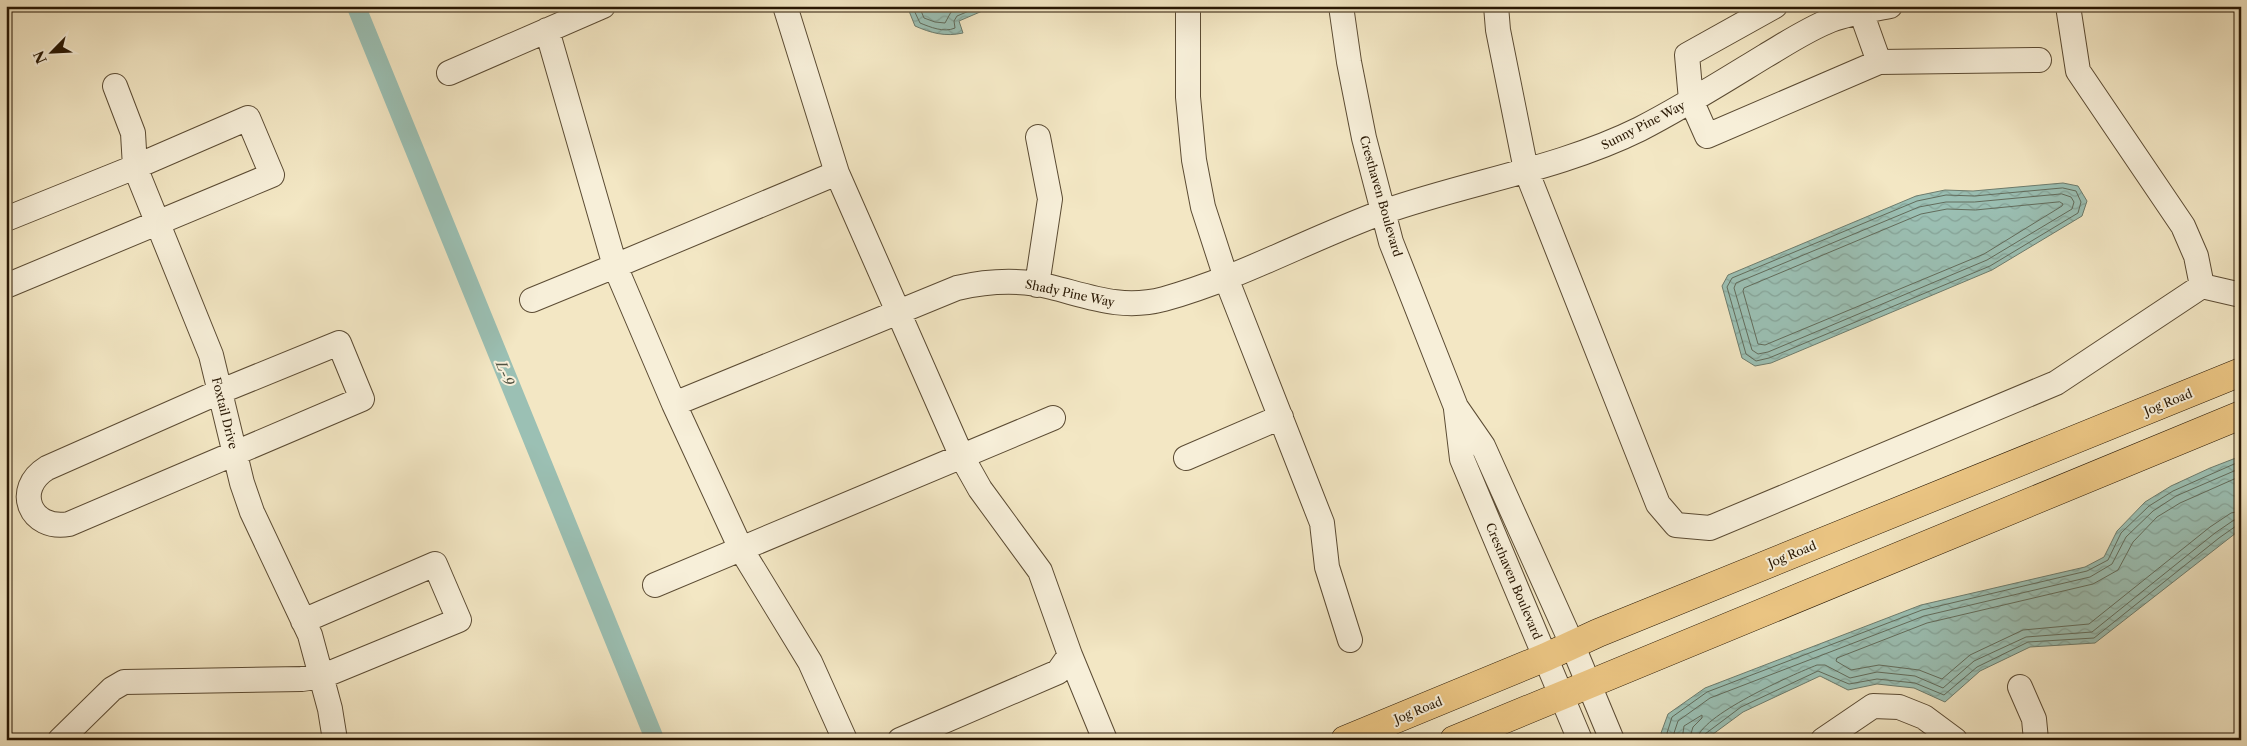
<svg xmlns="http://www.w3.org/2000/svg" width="2247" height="746" font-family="'Libre Caslon Text',serif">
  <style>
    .water { fill: url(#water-waves); stroke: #6d7c6d }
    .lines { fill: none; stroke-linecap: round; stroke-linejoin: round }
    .shore { stroke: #626c5c; stroke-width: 1 }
    .canal { stroke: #9bc0b4; stroke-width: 19 }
    .minor-casing { stroke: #5b4b33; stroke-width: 26 }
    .major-casing { stroke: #281703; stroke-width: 29 }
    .minor { stroke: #f7efd9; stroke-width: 24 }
    .major { stroke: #eac482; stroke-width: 28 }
    .labels { text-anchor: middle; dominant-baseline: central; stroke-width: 4; stroke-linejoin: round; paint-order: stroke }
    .street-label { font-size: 12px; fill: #281703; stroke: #f7efd9 }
    .water-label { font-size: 14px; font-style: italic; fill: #505241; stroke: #f7efd9 }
  </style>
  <defs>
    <pattern id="water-waves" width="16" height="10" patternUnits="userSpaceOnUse" patternTransform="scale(1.25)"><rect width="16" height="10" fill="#9bc0b4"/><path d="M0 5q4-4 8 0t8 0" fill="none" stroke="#86a499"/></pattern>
  </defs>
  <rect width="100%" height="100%" fill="#f3e7c4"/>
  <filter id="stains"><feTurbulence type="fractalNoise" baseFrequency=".004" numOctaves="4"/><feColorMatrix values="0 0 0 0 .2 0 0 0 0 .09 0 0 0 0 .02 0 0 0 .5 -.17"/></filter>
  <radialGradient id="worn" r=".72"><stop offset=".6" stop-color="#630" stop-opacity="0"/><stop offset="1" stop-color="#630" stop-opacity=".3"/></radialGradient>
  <path class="water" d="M 907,6 L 994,6 L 959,21 L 963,33 C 945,37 931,33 915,26 Z
    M 2063,183 L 2078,186 L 2087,201 L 2082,216 L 1992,270 L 1771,363 L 1755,366 L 1742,358 L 1722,286 L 1728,275 L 1916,196 L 1945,190 L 1973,191 Z
    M 2241,456 L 2241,529 L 2095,643 L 2030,647 L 1980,671 L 1945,702 L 1914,688 L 1877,684 L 1848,690 L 1820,676 L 1743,712 L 1705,740 L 1664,740 L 1661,733 L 1668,714 L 1705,688 L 1921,605 L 2085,567 L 2104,557 L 2117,531 L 2145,502 L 2171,486 L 2210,468 Z"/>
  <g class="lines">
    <path class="shore" d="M 912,6 L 920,23 C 930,27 944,33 955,28 L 954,21 L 957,16 L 981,6
      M 919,6 L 924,18 L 935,22 L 945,23 L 951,12 L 964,6
      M 2063,188 L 2076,191 L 2081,202 L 2078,213 L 1990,266 L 1769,358 L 1756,361 L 1746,354 L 1727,287 L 1732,278 L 1917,201 L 1946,195 L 1974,196 Z
      M 2062,194 L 2071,197 L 2074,202 L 2072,209 L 1987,260 L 1768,352 L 1758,354 L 1752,350 L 1734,288 L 1736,283 L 1919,207 L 1946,202 L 1974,202 Z
      M 2060,202 L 2063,204 L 2062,206 L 1984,254 L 1765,345 L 1758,344 L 1743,291 L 1744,288 L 1921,214 L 1947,209 L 1975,210 Z
      M 2241,476 L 2180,503 L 2157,517 L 2133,542 L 2118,570 L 2093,584 L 1927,623 L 1837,658 L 1836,661 L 1851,670 L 1879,665 L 1919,670 L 1942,679 L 1970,655 L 2023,630 L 2089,624 L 2210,527 L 2231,513 L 2241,511
      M 1668,740 L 1667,733 L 1672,717 L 1707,692 L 1922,610 L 2087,571 L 2108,560 L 2121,533 L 2149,506 L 2173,491 L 2241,461
      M 1675,740 L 1674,733 L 1678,721 L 1710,698 L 1924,616 L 2090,577 L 2112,564 L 2126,537 L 2153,511 L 2176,496 L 2241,468
      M 1682,740 L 1684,726 L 1702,715 L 1702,718 L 1693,727 L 1689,740
      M 1697,740 C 1698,716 1794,674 1817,665 L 1825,665 L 1850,678 L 1877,672 L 1915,676 L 1943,688 L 1974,661 L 2026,637 L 2092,632 L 2215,533 L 2234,520 L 2241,519
      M 1703,740 L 1705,734 L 1741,707 L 1818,671 L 1849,684 L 1877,679 L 1915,683 L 1944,695 L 1977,667 L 2028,642 L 2094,638 L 2219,538 L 2236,526 L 2241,525"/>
    <path class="canal" d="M 356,6 L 655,740"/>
    <defs>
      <path id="minor" d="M 785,6 L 837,173 L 962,457 L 980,489 L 1040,571 L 1070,655 L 1058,672 L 900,740
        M 1188,6 L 1188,97 L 1194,160 L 1203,207 L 1226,278 L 1322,523 L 1327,567 L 1350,640
        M 1341,6 L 1349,62 L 1364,138 L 1391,242 L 1456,407 L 1483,446 L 1572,644 L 1612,740
        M 1496,6 L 1498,30 L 1526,170 L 1658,504 L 1676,525 L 1710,528 L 2056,383 L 2202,286
        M 1775,6 L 1687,55 L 1691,100 L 1707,136 L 1879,62 L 2039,60
        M 1859,6 L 1879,62
        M 2068,6 L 2078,71 L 2183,226 L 2196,256 L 2202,286 L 2241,295
        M 547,30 L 615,266 L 837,173
        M 449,73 L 603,6
        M 115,86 L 133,133 L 135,167 L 211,355 L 242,483 L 252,512 L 310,635 L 330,709 L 335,740
        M 6,219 L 135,167 L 248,118 L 272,175 L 6,286
        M 1037,285 L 1050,199 L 1038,137
        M 532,300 L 615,266 L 674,404 L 741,549 L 810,662 L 845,740
        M 339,343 L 362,399 L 69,524 C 30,531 13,489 47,468 L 219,392 Z
        M 674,404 L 957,288 C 988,281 1020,279 1051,287 C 1091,297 1122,310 1164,299 C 1240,278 1309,239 1383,212 C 1468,182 1559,169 1640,129 C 1683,107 1724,81 1765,56 C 1787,43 1808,29 1831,20 C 1850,13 1870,10 1890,6
        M 1456,409 L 1462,459 L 1580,740
        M 1186,458 L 1281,417
        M 655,585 L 1053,418
        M 1070,655 L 1105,740
        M 2020,687 L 2034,719 L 2036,740
        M 60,740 L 112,689 L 124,682 L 302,679 L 323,676 L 459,620 L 435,564 L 303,621
        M 1823,740 L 1873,706 L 1899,707 L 1924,717 L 1955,740"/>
      <path id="major" d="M 1345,740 L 1546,657 L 1598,633 L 2241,372
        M 1454,740 L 2241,415"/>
    </defs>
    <use href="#minor" class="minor-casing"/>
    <use href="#major" class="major-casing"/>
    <use href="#minor" class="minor"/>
    <use href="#major" class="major"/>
  </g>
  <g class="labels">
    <g class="street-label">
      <text transform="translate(1643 125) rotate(-27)">Sunny Pine Way</text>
      <text transform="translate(1381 196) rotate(74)">Cresthaven Boulevard</text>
      <text transform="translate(1070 293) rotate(12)">Shady Pine Way</text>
      <text transform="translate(2168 402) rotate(-22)">Jog Road</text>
      <text transform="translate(225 413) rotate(76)">Foxtail Drive</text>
      <text transform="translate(1792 554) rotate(-22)">Jog Road</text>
      <text transform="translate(1514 581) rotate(67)">Cresthaven Boulevard</text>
      <text transform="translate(1418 710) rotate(-22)">Jog Road</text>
    </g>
    <g class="water-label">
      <text transform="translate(505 373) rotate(68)">L-9</text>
    </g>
  </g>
  <rect width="2247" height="746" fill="none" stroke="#f3e7c4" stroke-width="25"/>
  <rect x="8" y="8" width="2232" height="731" fill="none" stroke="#281703" stroke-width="2.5"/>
  <rect x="12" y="12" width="2222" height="721" fill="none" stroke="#281703"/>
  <g transform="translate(52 52) rotate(246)" stroke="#f7efd9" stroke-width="4" paint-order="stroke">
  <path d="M0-4L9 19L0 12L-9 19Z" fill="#281703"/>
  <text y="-8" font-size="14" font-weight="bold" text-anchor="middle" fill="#281703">N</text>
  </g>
  <rect width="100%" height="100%" filter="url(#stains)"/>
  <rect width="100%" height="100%" fill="url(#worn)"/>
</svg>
